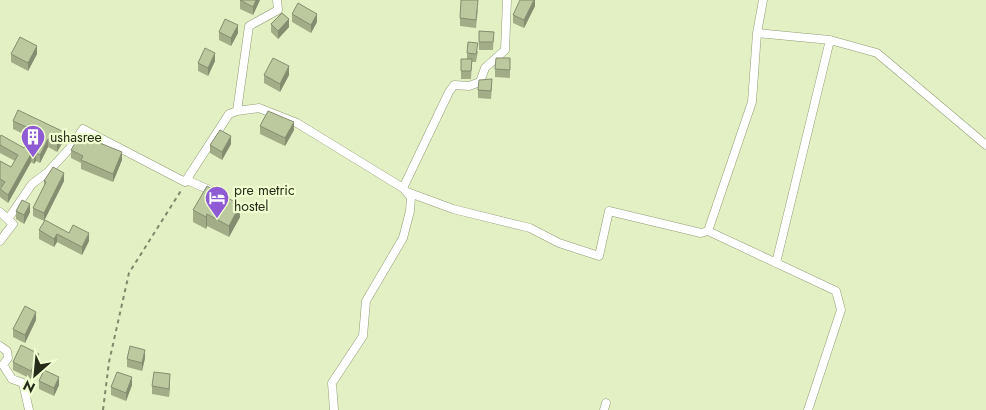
<svg xmlns="http://www.w3.org/2000/svg" width="986" height="410" font-family="Jost,sans-serif">
  <style>
    .lines { fill: none; stroke-linecap: round; stroke-linejoin: round }
    .street-casing { stroke: #919d74; stroke-width: 9 }
    .path { stroke: #81896b; stroke-width: 2; stroke-dasharray: 4 4; stroke-linecap: butt }
    .street { stroke: #fff; stroke-width: 8 }
    .wall { fill: #a2ad88 }
    .shaded-wall { fill: #848d6f }
    .building { fill: #bcc99e; stroke: #848d6f }
    .labels { text-anchor: middle; dominant-baseline: central; stroke-width: 4.5; stroke-linejoin: round; paint-order: stroke }
    .poi-label { font-size: 14px; fill: #262a19; stroke: #f1fed1; text-anchor: start }
  </style>
  <rect width="100%" height="100%" fill="#e3f0c4"/>
  <g class="lines">
    <defs>
      <path id="street" d="M 277,0 L 278,10 L 249,26 L 237,111 L 259,108 L 297,123 L 403,188
        M 763,0 L 757,33 L 752,102 L 708,231 L 836,291 L 841,310 L 808,410
        M 757,33 L 830,40 L 877,53 L 986,145
        M 187,180 L 214,192
        M 407,192 L 453,209 L 530,228 L 559,243 L 599,256 L 609,211 L 701,233 L 708,231
        M 0,212 L 13,224 L 0,241
        M 8,219 L 32,184 L 48,172 L 69,149 L 83,129 L 185,182 L 229,114 L 237,111
        M 776,263 L 830,40
        M 0,346 L 7,351 L 8,358 L 3,365 L 12,379 L 23,383 L 29,410
        M 334,410 L 332,383 L 363,336 L 366,301 L 403,238 L 410,211 L 411,197 L 403,188 L 449,92 L 454,85 L 469,86 L 480,82 L 485,68 L 505,50 L 507,0
        M 604,410 L 606,403"/>
    </defs>
    <use href="#street" class="street-casing"/>
    <path class="path" d="M 103,410 L 109,362 L 129,273 L 182,189"/>
    <use href="#street" class="street"/>
  </g>
  <path class="wall" d="M 240,0 L 260,0 L 253,15 L 240,9 Z
    M 535,0 L 535,6 L 524,28 L 513,23 L 513,15 Z
    M 478,9 L 476,28 L 460,26 L 460,18 Z
    M 292,14 L 317,22 L 311,33 L 292,22 Z
    M 271,24 L 289,27 L 278,39 L 271,32 Z
    M 479,31 L 494,32 L 493,50 L 479,50 Z
    M 219,32 L 238,33 L 231,46 L 219,40 Z
    M 478,51 L 476,62 L 472,62 L 471,79 L 461,79 L 461,59 L 467,59 L 467,53 Z
    M 11,54 L 37,54 L 28,71 L 11,62 Z
    M 510,58 L 510,78 L 495,77 L 495,69 Z
    M 215,61 L 208,76 L 198,71 L 198,63 Z
    M 264,75 L 289,75 L 280,92 L 264,83 Z
    M 492,87 L 491,99 L 478,98 L 478,90 Z
    M 13,121 L 64,140 L 57,152 L 48,147 L 40,163 L 36,161 L 34,164 L 31,162 L 8,203 L 0,197 L 0,189 L 1,188 L 0,187 L 0,161 L 11,167 L 15,161 L 0,153 L 0,137 L 24,148 L 30,137 L 13,129 Z
    M 260,126 L 294,130 L 285,146 L 260,134 Z
    M 231,144 L 222,160 L 210,153 L 210,145 Z
    M 71,150 L 122,160 L 113,182 L 81,169 L 81,163 L 71,158 Z
    M 44,181 L 64,181 L 44,221 L 33,216 L 33,208 L 44,186 Z
    M 193,210 L 240,217 L 229,237 L 207,226 L 206,229 L 193,222 Z
    M 16,211 L 30,212 L 24,224 L 16,219 Z
    M 39,230 L 69,233 L 89,241 L 82,255 L 57,242 L 54,247 L 39,239 Z
    M 36,320 L 25,343 L 13,337 L 13,329 Z
    M 145,358 L 142,371 L 127,367 L 127,359 Z
    M 13,362 L 39,362 L 31,379 L 13,370 Z
    M 39,381 L 59,385 L 54,396 L 39,389 Z
    M 170,382 L 169,397 L 152,394 L 152,386 Z
    M 132,385 L 126,401 L 111,395 L 111,387 Z"/>
  <path class="shaded-wall" d="M 256,0 L 260,0 L 253,15 L 253,7 Z
    M 534,0 L 535,0 L 535,6 L 524,28 L 524,20 Z
    M 317,14 L 317,22 L 311,33 L 311,25 Z
    M 289,19 L 289,27 L 278,39 L 278,31 Z
    M 238,25 L 238,33 L 231,46 L 231,38 Z
    M 37,46 L 37,54 L 28,71 L 28,63 Z
    M 215,53 L 215,61 L 208,76 L 208,68 Z
    M 289,66 L 289,75 L 280,92 L 280,84 Z
    M 294,122 L 294,130 L 285,146 L 285,138 Z
    M 64,132 L 64,140 L 57,152 L 57,144 Z
    M 231,136 L 231,144 L 222,160 L 222,152 Z
    M 48,139 L 48,147 L 40,163 L 40,155 Z
    M 122,152 L 122,160 L 113,182 L 113,174 Z
    M 36,153 L 36,161 L 34,164 L 34,156 Z
    M 31,154 L 31,162 L 8,203 L 8,195 Z
    M 64,173 L 64,181 L 44,221 L 44,213 Z
    M 30,204 L 30,212 L 24,224 L 24,215 Z
    M 240,205 L 240,217 L 229,237 L 229,226 Z
    M 207,214 L 207,226 L 206,229 L 206,217 Z
    M 89,233 L 89,241 L 82,255 L 82,247 Z
    M 57,234 L 57,242 L 54,247 L 54,239 Z
    M 36,312 L 36,320 L 25,343 L 25,335 Z
    M 145,350 L 145,358 L 142,371 L 142,363 Z
    M 39,354 L 39,362 L 31,379 L 31,371 Z
    M 170,374 L 170,382 L 169,397 L 169,389 Z
    M 59,377 L 59,385 L 54,396 L 54,388 Z
    M 132,377 L 132,385 L 126,401 L 126,393 Z"/>
  <path class="building" d="M 240,0 L 256,0 L 253,7 Z
    M 461,0 L 478,0 L 476,20 L 460,18 Z
    M 520,0 L 534,0 L 524,20 L 513,15 Z
    M 298,3 L 317,14 L 311,25 L 292,14 Z
    M 282,13 L 289,19 L 278,31 L 271,24 Z
    M 225,19 L 238,25 L 231,38 L 219,32 Z
    M 479,31 L 494,32 L 493,42 L 479,42 Z
    M 20,37 L 37,46 L 28,63 L 11,54 Z
    M 468,42 L 478,43 L 476,54 L 467,53 Z
    M 205,48 L 215,53 L 208,68 L 198,63 Z
    M 273,58 L 289,66 L 280,84 L 264,75 Z
    M 496,58 L 510,58 L 510,70 L 495,69 Z
    M 461,59 L 472,59 L 471,71 L 461,71 Z
    M 492,79 L 491,91 L 478,90 L 479,80 Z
    M 18,110 L 64,132 L 57,144 L 48,139 L 40,155 L 36,153 L 34,156 L 31,154 L 8,195 L 0,189 L 5,182 L 0,179 L 0,161 L 11,167 L 18,155 L 0,145 L 0,137 L 1,135 L 24,148 L 33,130 L 13,121 Z
    M 268,111 L 294,122 L 285,138 L 260,126 Z
    M 220,130 L 231,136 L 222,152 L 210,145 Z
    M 80,135 L 122,152 L 113,174 L 81,160 L 83,156 L 71,150 Z
    M 53,167 L 64,173 L 44,213 L 33,208 L 46,182 L 44,181 Z
    M 207,186 L 240,205 L 229,226 L 207,214 L 206,217 L 193,210 Z
    M 22,200 L 30,204 L 24,215 L 16,211 Z
    M 45,220 L 69,233 L 73,225 L 89,233 L 82,247 L 57,234 L 54,239 L 39,230 Z
    M 25,306 L 36,312 L 25,335 L 13,329 Z
    M 21,345 L 39,354 L 31,371 L 13,362 Z
    M 130,346 L 145,350 L 142,363 L 127,359 Z
    M 44,370 L 59,377 L 54,388 L 39,381 Z
    M 117,372 L 132,377 L 126,393 L 111,387 Z
    M 154,372 L 170,374 L 169,389 L 152,386 Z"/>
  <defs>
    <symbol id="building-pin" viewBox="-11 -11 22 30"><path d="M0 17L-7.5 6A9.5 9.5 0 1 1 7.5 6Z" fill="#8f5bd4" stroke="#f1fed1"/><path d="M-4-6H4V6H1V3H-1V6H-4ZM-2.5-4.3h1.7v1.8h-1.7ZM.8-4.3h1.7v1.8H.8ZM-2.5-1h1.7V.8h-1.7ZM.8-1h1.7V.8H.8Z" fill="#fff"/></symbol>
    <symbol id="hotel-pin" viewBox="-11 -11 22 30"><path d="M0 17L-7.5 6A9.5 9.5 0 1 1 7.5 6Z" fill="#8f5bd4" stroke="#f1fed1"/><path d="M-6-4.5h1.5V1H6V5H4.5V3h-9V5H-6ZM-4 0a1.8 1.8 0 1 1 3.6 0ZM.5 0V-2.5h3Q6-2.5 6 0Z" fill="#fff"/></symbol>
  </defs>
  <g fill-rule="evenodd">
    <use href="#building-pin" x="19" y="123" width="28" height="38"/>
    <use href="#hotel-pin" x="203" y="184" width="28" height="38"/>
  </g>
  <g class="labels">
    <g class="poi-label">
      <text x="50" y="137">ushasree</text>
      <text x="234" y="190">pre metric<tspan x="234" dy="16">hostel</tspan></text>
    </g>
  </g>
  <g transform="translate(35 375) rotate(207)" stroke="#f1fed1" stroke-width="4" paint-order="stroke">
  <path d="M0-4L9 19L0 12L-9 19Z" fill="#262a19"/>
  <text y="-8" font-size="14" font-weight="bold" text-anchor="middle" fill="#262a19">N</text>
  </g>
</svg>
